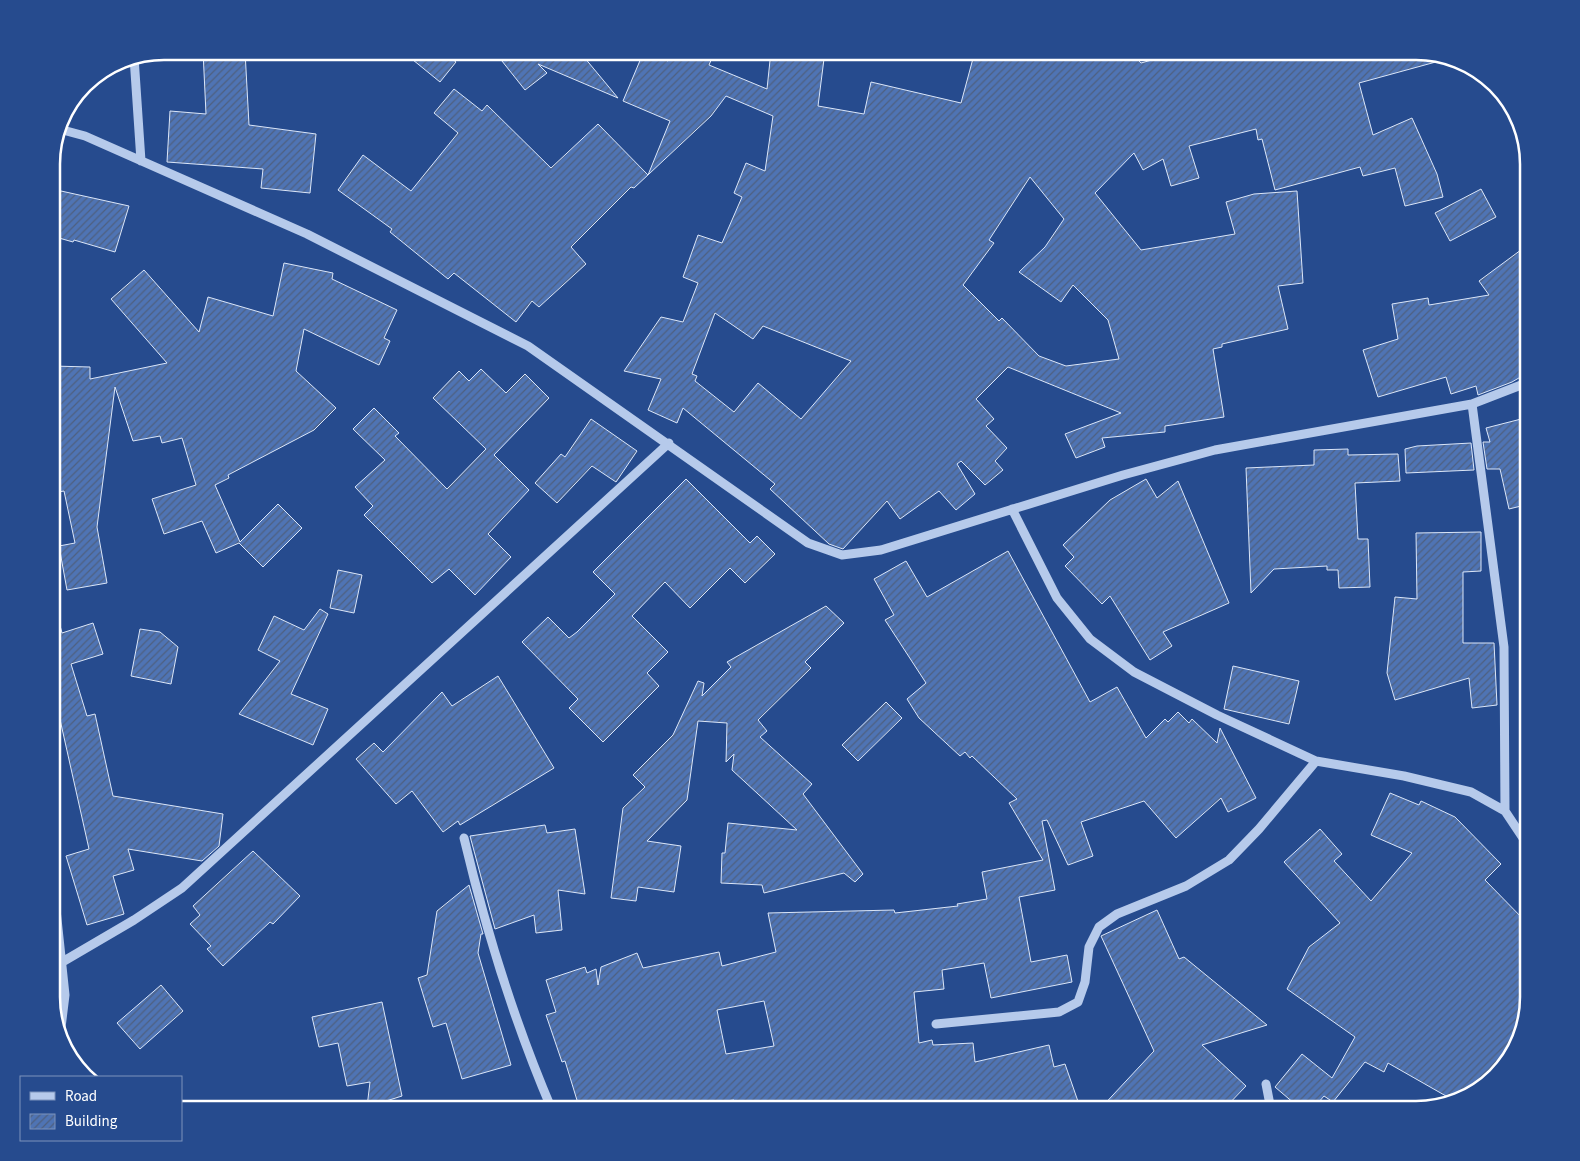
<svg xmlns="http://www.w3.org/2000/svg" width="1580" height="1161" font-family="'Source Sans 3',sans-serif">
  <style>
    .building { fill: url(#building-hatch); stroke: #dbe6f8; fill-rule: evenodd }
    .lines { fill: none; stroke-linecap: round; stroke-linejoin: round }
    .minor { stroke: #b6caeb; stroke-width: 9 }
    .rim { fill: none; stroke: #fff; stroke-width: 2.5 }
  </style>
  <defs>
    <pattern id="building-hatch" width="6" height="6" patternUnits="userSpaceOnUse" patternTransform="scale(1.25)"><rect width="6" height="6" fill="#4f74b4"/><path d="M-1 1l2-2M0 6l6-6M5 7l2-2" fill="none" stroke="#4e6080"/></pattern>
  </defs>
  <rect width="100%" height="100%" fill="#264b8e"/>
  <path class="building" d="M 203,51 L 245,51 L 249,125 L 316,134 L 310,193 L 261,188 L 263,169 L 167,162 L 170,111 L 206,114 Z
    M 402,51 L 442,51 L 456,62 L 440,82 Z
    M 494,51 L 579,51 L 618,98 L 538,64 L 547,73 L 525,90 Z
    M 644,51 L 668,61 L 673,51 L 715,51 L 709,65 L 767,89 L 771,51 L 825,51 L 818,106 L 864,114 L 871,82 L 961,103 L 975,51 L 1130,51 L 1141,63 L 1184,51 L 1416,51 L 1443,60 L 1359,83 L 1373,135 L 1412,118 L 1437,174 L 1443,197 L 1405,206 L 1395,168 L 1363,176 L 1360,167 L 1275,190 L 1262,139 L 1258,140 L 1256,129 L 1189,146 L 1199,178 L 1171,186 L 1163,159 L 1143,170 L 1134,153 L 1095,193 L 1141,250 L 1235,234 L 1226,202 L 1254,194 L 1297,191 L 1303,283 L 1278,286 L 1288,329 L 1222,344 L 1222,347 L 1213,349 L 1224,417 L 1165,426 L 1165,432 L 1102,438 L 1105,447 L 1076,458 L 1065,434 L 1121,413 L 1008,367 L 976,399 L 994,419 L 986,426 L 1007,448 L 995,461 L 1003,470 L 985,485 L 961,461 L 957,464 L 975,494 L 956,510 L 939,491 L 900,519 L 887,501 L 843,549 L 829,544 L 770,489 L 775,484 L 683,408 L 677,423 L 648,410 L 661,379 L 624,371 L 661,317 L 683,322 L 698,283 L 683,277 L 698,235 L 722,243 L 742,197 L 734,193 L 746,163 L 765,171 L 773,116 L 726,96 L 711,116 L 634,188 L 631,187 L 571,247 L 586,264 L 539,307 L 532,301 L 516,322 L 454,273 L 448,279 L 390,232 L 392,229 L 338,190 L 363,155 L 411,191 L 458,133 L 434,113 L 454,89 L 482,111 L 487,105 L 551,168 L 598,124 L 648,175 L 670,121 L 623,101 ZM 1030,177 L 1064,219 L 1045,247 L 1019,272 L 1061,302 L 1073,285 L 1108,320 L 1119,359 L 1066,366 L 1039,356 L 1002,318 L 999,321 L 963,285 L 994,243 L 989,240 ZM 715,313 L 753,339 L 763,326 L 851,361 L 801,419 L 758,383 L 734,412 L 695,381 L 697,376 L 692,374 Z
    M 52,189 L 129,206 L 115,252 L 74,240 L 73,242 L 52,236 Z
    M 1481,189 L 1496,217 L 1450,241 L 1435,213 Z
    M 1529,244 L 1529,372 L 1512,382 L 1478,395 L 1476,386 L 1451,394 L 1446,377 L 1378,397 L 1363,350 L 1398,339 L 1392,304 L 1428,298 L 1429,305 L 1489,295 L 1479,281 Z
    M 284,263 L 333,273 L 332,279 L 397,310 L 384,338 L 390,341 L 379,365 L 304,329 L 296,371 L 336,408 L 314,430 L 228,475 L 229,478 L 215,485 L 240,542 L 278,504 L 302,528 L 263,567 L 239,543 L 216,553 L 202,521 L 164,534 L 152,499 L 196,485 L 182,438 L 162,443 L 160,436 L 133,441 L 115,387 L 97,527 L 107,583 L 67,590 L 59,546 L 75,543 L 64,491 L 52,493 L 52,366 L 90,367 L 90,379 L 167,363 L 111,299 L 144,270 L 199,332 L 208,297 L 273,316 Z
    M 481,369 L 506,393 L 525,374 L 549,398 L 494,455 L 529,490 L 488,534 L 511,557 L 475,595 L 449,569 L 432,583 L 364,515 L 373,506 L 355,487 L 385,460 L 353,429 L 374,408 L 399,433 L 395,436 L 447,489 L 486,449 L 433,398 L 459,371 L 469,381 Z
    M 1529,417 L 1529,504 L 1509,509 L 1500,469 L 1487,469 L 1483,442 L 1490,442 L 1486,428 Z
    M 591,419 L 637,451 L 616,482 L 592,466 L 557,503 L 535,483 L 561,454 L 565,457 Z
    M 1471,443 L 1474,470 L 1406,473 L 1405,449 L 1417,446 Z
    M 1348,449 L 1348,455 L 1398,454 L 1400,481 L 1355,483 L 1358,539 L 1368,539 L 1370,587 L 1339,588 L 1338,570 L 1327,570 L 1327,566 L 1274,569 L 1251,593 L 1246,468 L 1314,465 L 1314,450 Z
    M 686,479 L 750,543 L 757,536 L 775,554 L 745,583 L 730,568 L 690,608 L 665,582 L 632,616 L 668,652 L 647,673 L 659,686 L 603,742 L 569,708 L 578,699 L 522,642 L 548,617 L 569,638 L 577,632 L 615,594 L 593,572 Z
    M 1146,479 L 1157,498 L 1178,481 L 1229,603 L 1163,632 L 1172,646 L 1150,660 L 1110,596 L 1102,604 L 1065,566 L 1074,557 L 1063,545 L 1110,500 Z
    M 1481,532 L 1481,571 L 1463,572 L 1463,643 L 1494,643 L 1497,705 L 1472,708 L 1469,678 L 1395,700 L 1387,673 L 1395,597 L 1417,599 L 1416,533 Z
    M 1008,551 L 1090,702 L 1117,687 L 1146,738 L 1165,719 L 1168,722 L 1178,712 L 1189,723 L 1192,719 L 1217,743 L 1220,728 L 1256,798 L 1228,812 L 1221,798 L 1176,838 L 1144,801 L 1081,822 L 1093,856 L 1068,865 L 1047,820 L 1042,821 L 1055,890 L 1019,897 L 1031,962 L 1067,955 L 1072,982 L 991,998 L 984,963 L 942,970 L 944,989 L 914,992 L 919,1043 L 932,1040 L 933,1045 L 973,1043 L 975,1062 L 1049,1045 L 1054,1067 L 1065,1064 L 1081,1110 L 736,1110 L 734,1100 L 665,1107 L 666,1110 L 580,1110 L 565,1061 L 562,1062 L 546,1015 L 556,1012 L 546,980 L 585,967 L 587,973 L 596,969 L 598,985 L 601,967 L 637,953 L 643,968 L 719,952 L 722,966 L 776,952 L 768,913 L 894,910 L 895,913 L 958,906 L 957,904 L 987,899 L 982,872 L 1043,860 L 1009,803 L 1017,799 L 972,756 L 970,758 L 965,752 L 960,756 L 919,718 L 907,699 L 926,683 L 885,620 L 894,615 L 874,579 L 906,561 L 927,597 ZM 764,1001 L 774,1046 L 726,1054 L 717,1010 Z
    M 338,570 L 362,575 L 354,613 L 330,608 Z
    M 826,606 L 844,623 L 805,662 L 811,668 L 758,720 L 767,731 L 760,737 L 812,784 L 803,794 L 863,874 L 855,882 L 844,873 L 764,893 L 762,885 L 721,883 L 722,853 L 725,853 L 728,823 L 797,830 L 732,770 L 734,754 L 726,762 L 727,723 L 698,721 L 687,800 L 647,841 L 681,846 L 674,892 L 638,887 L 636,901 L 611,898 L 623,808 L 645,787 L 633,775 L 673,735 L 698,681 L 704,683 L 702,696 L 731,667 L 727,662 Z
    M 320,609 L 328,614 L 291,694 L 328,709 L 313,745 L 239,714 L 280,661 L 258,650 L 274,616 L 304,630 Z
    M 58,618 L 62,633 L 93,623 L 103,654 L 71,664 L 87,716 L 95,714 L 113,796 L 223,814 L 219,846 L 202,861 L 128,849 L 134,870 L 113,876 L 124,914 L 87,925 L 66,856 L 89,849 L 57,706 L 51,708 L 52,619 Z
    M 140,629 L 160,632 L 178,647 L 171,684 L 131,676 Z
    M 1233,666 L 1299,681 L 1289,724 L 1224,709 Z
    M 498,676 L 554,768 L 460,825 L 458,821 L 443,832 L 412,791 L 396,804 L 356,759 L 374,743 L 383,752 L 442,692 L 452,706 Z
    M 886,702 L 902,718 L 858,761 L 842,745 Z
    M 1390,793 L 1419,805 L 1421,801 L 1455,817 L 1501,864 L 1485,880 L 1529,925 L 1529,997 L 1506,1065 L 1466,1098 L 1453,1100 L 1388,1063 L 1384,1072 L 1365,1062 L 1333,1102 L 1324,1096 L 1312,1110 L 1302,1110 L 1275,1087 L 1302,1054 L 1332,1078 L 1355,1037 L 1287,989 L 1309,947 L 1340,923 L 1284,862 L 1320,829 L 1342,854 L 1334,861 L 1371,901 L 1412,853 L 1371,835 Z
    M 545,825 L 547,833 L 575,829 L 585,894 L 558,890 L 562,930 L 536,933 L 534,915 L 495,929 L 470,836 Z
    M 253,851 L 300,896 L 273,924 L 270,922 L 223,966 L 207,949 L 211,946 L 190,924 L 200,915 L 193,906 Z
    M 469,885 L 483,934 L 481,934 L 478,953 L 511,1065 L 462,1079 L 446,1023 L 433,1027 L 418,978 L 427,975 L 437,911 Z
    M 1157,910 L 1179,959 L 1184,957 L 1267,1025 L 1202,1045 L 1246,1086 L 1223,1110 L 1099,1110 L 1154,1051 L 1101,936 Z
    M 161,985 L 183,1011 L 140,1049 L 117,1023 Z
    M 382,1002 L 402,1096 L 367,1107 L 370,1082 L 347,1086 L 338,1043 L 319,1047 L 312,1017 Z"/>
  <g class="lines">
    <path class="minor" d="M 134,57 L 141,161
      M 59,129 L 85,136 L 307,234 L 528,346 L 808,543 L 842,555 L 881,550 L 1123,475 L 1215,450 L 1472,404 L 1529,382
      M 1472,404 L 1504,647 L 1505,811
      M 1012,509 L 1057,598 L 1090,639 L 1134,672 L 1217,715 L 1316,761 L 1404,776 L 1471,792 L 1505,811 L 1529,847
      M 464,838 C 486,931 514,1021 552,1110
      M 51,862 L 65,995 L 60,1036
      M 64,961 L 134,920 L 182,888 L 669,443
      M 936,1024 L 1059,1012 L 1078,1002 L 1085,982 L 1089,947 L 1099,927 L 1117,914 L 1186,886 L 1229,860 L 1259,829 L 1316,761
      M 1266,1084 L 1271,1110"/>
  </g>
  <path d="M0 0H1580V1161H0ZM164 60H1416A104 104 0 0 1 1520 164V997A104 104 0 0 1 1416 1101H164A104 104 0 0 1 60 997V164A104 104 0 0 1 164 60Z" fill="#264b8e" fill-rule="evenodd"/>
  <path class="rim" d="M164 60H1416A104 104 0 0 1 1520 164V997A104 104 0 0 1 1416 1101H164A104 104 0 0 1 60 997V164A104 104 0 0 1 164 60Z"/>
  <rect x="20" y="1076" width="162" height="65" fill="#264b8e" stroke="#7d93bb"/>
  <rect x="30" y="1092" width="25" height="8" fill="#b6caeb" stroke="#7d93bb"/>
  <text x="65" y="1101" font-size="15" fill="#ffffff">Road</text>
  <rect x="30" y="1114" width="25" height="15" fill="url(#building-hatch)" stroke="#7d93bb"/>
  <text x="65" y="1126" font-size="15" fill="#ffffff">Building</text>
</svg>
